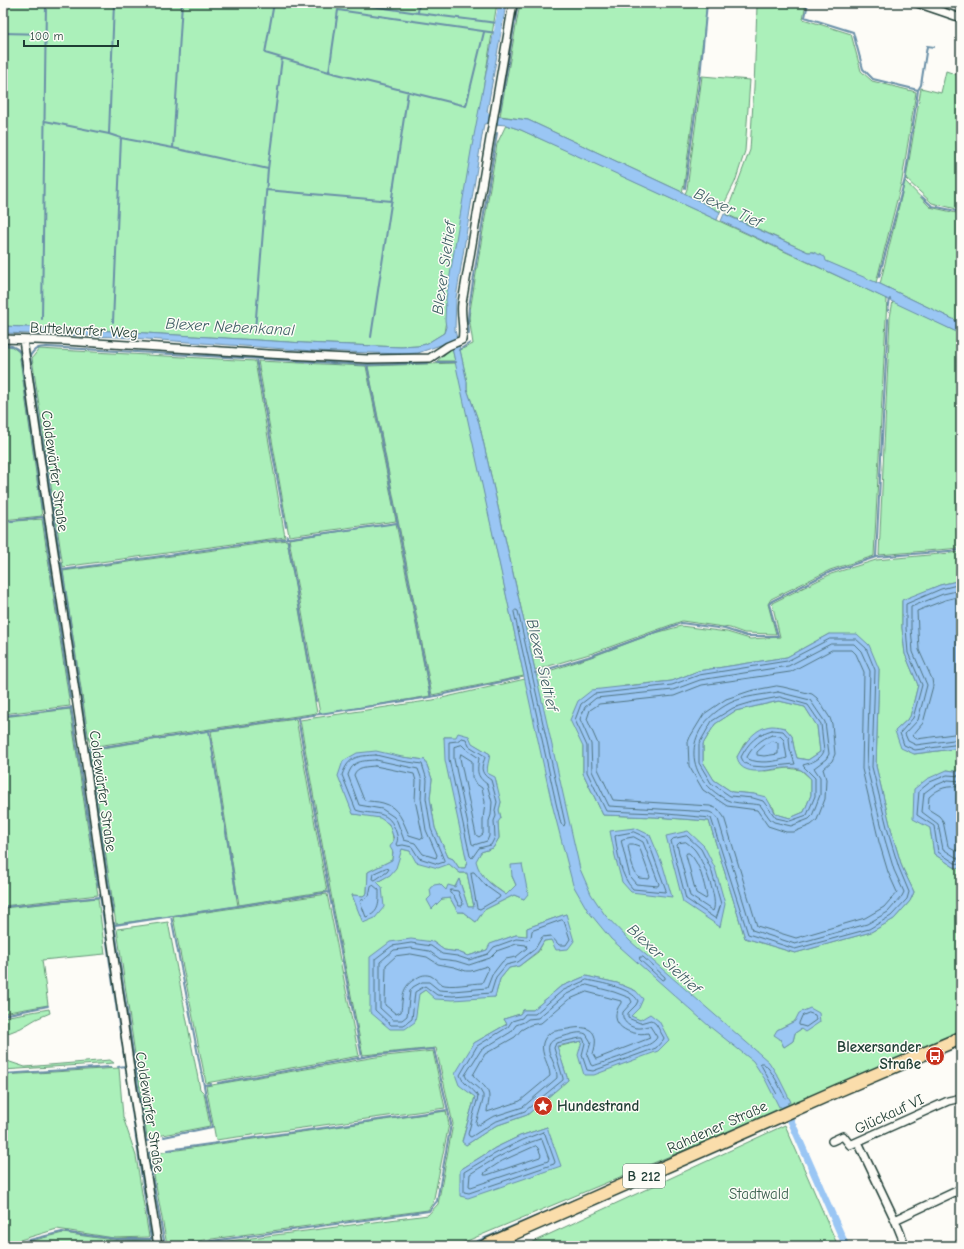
<svg xmlns="http://www.w3.org/2000/svg" width="964" height="1249" font-family="'Comic Neue',sans-serif">
  <style>
    .green { fill: #abf0ba; stroke: #659677; fill-rule: evenodd }
    .water { fill: #9ac6f4; stroke: #698fa7; fill-rule: evenodd }
    .lines { fill: none; stroke-linecap: round; stroke-linejoin: round }
    .shore { stroke: #507481; stroke-width: 1 }
    .stream { stroke: #698fa7; stroke-width: 2 }
    .canal { stroke: #9ac6f4; stroke-width: 7 }
    .street-casing { stroke: #1f3d34; stroke-width: 10 }
    .primary-casing { stroke: #1f3d34; stroke-width: 15 }
    .street { stroke: #fdfcf7; stroke-width: 7 }
    .primary { stroke: #faddab; stroke-width: 12 }
    .labels { text-anchor: middle; dominant-baseline: central; stroke-width: 3; stroke-linejoin: round; paint-order: stroke }
    .shield { fill: #fdfcf7; stroke: #62766e; stroke-width: 1 }
    .shield-label { font-size: 14px; font-weight: bold; fill: #1f3d34 }
    .street-label { font-size: 15px; fill: #1f3d34; stroke: #fdfcf7 }
    .poi-label { font-size: 15px; font-weight: bold; fill: #1f3d34; stroke: #fdfcf7; text-anchor: end }
    .park-label { font-size: 15px; fill: #3b614f; stroke: #fdfcf7 }
    .water-label { font-size: 16px; font-style: italic; fill: #3e5f64; stroke: #fdfcf7 }
  </style>
  <rect width="100%" height="100%" fill="#fdfcf7"/>
  <filter id="ink" filterUnits="userSpaceOnUse"><feTurbulence type="fractalNoise" baseFrequency=".025" numOctaves="2"/><feDisplacementMap in="SourceGraphic" scale="8" xChannelSelector="R" yChannelSelector="G"/><feConvolveMatrix kernelMatrix="1 2 1 2 8 2 1 2 1" color-interpolation-filters="sRGB"/></filter>
  <g filter="url(#ink)">
    <path class="green" d="M 3,3 L 497,3 L 444,333 L 426,344 L 418,346 L 401,347 L 304,343 L 114,331 L 3,326 Z
      M 520,3 L 707,3 L 704,32 L 684,185 L 682,192 L 528,120 L 500,116 Z
      M 783,3 L 806,3 L 803,19 L 851,34 L 861,71 L 872,81 L 916,92 L 902,180 L 876,283 L 825,261 L 813,252 L 808,252 L 726,214 L 750,150 L 754,87 L 757,6 L 776,6 Z
      M 946,71 L 961,76 L 961,210 L 932,203 L 906,179 L 921,88 L 941,93 Z
      M 702,76 L 750,80 L 745,151 L 735,182 L 720,212 L 685,194 L 687,189 Z
      M 506,125 L 521,130 L 579,156 L 887,299 L 874,556 L 830,570 L 771,599 L 768,604 L 776,634 L 744,633 L 730,628 L 682,621 L 593,653 L 535,670 L 479,423 L 467,389 L 467,382 L 460,350 L 473,344 L 469,317 L 497,144 Z
      M 905,181 L 930,207 L 961,214 L 961,323 L 880,284 Z
      M 893,301 L 961,334 L 961,548 L 879,555 L 890,317 Z
      M 3,346 L 11,346 L 19,352 L 42,516 L 3,520 Z
      M 452,348 L 455,361 L 437,361 Z
      M 39,349 L 255,361 L 285,537 L 63,567 L 32,358 Z
      M 258,361 L 366,366 L 396,521 L 289,536 Z
      M 456,363 L 524,676 L 432,695 L 368,366 Z
      M 42,519 L 70,706 L 3,714 L 3,522 Z
      M 396,523 L 430,696 L 320,714 L 289,539 Z
      M 287,540 L 317,713 L 90,747 L 63,571 Z
      M 961,552 L 961,580 L 940,585 L 902,601 L 902,628 L 905,654 L 918,685 L 910,717 L 895,731 L 914,754 L 961,748 L 961,772 L 947,770 L 930,828 L 934,854 L 954,867 L 961,868 L 961,1032 L 761,1118 L 455,1246 L 191,1246 L 428,1215 L 438,1204 L 453,1124 L 436,1048 L 363,1055 L 333,905 L 300,720 L 433,700 L 525,679 L 591,657 L 652,634 L 681,626 L 727,632 L 750,639 L 780,637 L 772,603 L 831,574 L 876,560 ZM 829,634 L 879,669 L 876,766 L 893,837 L 902,867 L 914,892 L 910,901 L 894,919 L 871,932 L 795,953 L 745,938 L 709,821 L 655,817 L 603,815 L 583,773 L 583,747 L 624,686 L 672,681 L 698,671 L 787,657 ZM 444,737 C 462,736 475,745 490,754 L 487,764 L 487,773 L 501,802 L 499,810 L 501,818 L 498,821 L 499,838 L 493,848 L 481,852 L 475,861 C 480,878 493,885 506,895 L 516,885 L 512,876 L 524,899 L 514,895 L 484,910 L 476,922 L 463,912 L 458,912 L 450,898 L 442,899 L 437,885 L 440,884 L 446,890 L 455,887 L 459,879 L 468,907 L 474,907 L 467,873 L 460,873 L 449,864 L 410,851 L 402,849 C 393,869 398,871 377,882 L 364,923 L 352,895 L 363,896 L 367,893 L 368,872 L 392,860 C 393,846 397,822 378,817 C 370,815 361,815 353,814 L 402,757 L 425,760 L 432,779 L 430,798 L 435,828 L 448,857 L 453,859 L 459,868 L 465,868 L 467,862 ZM 566,914 L 551,940 L 544,941 L 538,952 L 519,966 L 509,968 L 500,979 L 495,997 L 425,990 L 419,994 L 433,942 L 444,950 L 458,952 L 468,956 L 487,950 L 491,944 L 516,935 L 527,937 L 527,928 ZM 586,976 L 617,983 L 636,991 L 639,1008 L 630,1016 L 640,1020 L 582,1041 L 557,1047 L 568,1080 L 527,1115 L 495,1126 L 466,1145 L 462,1141 L 475,1097 L 474,1043 L 507,1024 L 504,1019 L 520,1014 L 523,1010 L 533,1010 L 560,987 ZM 795,1021 L 801,1029 L 795,1033 L 793,1041 L 784,1047 L 780,1039 L 777,1030 ZM 547,1127 L 460,1170 L 495,1148 L 520,1136 Z
      M 779,701 L 805,707 L 817,726 L 820,752 L 808,760 L 797,758 L 794,748 L 792,736 L 785,728 L 758,731 L 744,744 L 737,757 L 765,771 L 788,768 L 801,770 L 811,779 L 811,795 L 804,812 L 790,818 L 776,814 L 773,807 L 754,794 L 732,792 L 714,780 L 703,762 L 703,744 L 715,724 L 735,711 Z
      M 70,709 L 98,895 L 3,906 L 3,717 Z
      M 296,719 L 327,891 L 239,905 L 211,731 Z
      M 209,731 L 238,906 L 116,924 L 90,750 Z
      M 327,894 L 359,1056 L 206,1083 L 173,917 Z
      M 98,898 L 105,954 L 42,960 L 48,1005 L 3,1013 L 3,908 Z
      M 168,922 L 200,1089 L 204,1093 L 210,1126 L 147,1138 L 117,929 Z
      M 49,1009 L 50,1013 L 36,1019 L 21,1028 L 3,1035 L 3,1017 Z
      M 433,1051 L 445,1108 L 216,1140 L 206,1086 L 376,1057 Z
      M 3,1057 L 10,1062 L 25,1067 L 110,1060 L 114,1063 L 3,1070 Z
      M 119,1068 L 123,1117 L 136,1156 L 149,1237 L 114,1238 L 57,1229 L 3,1245 L 3,1075 Z
      M 446,1111 L 449,1124 L 433,1203 L 428,1210 L 167,1245 L 150,1154 Z
      M 785,1125 L 838,1246 L 524,1246 Z
      M 63,1233 L 120,1241 L 150,1240 L 151,1246 L 11,1246 Z"/>
    <path class="water" d="M 499,3 L 506,3 L 502,28 L 495,26 Z
      M 494,31 L 501,32 L 487,112 L 491,115 L 490,123 L 484,124 L 456,298 L 455,330 L 457,339 L 418,353 L 403,354 L 314,351 L 118,337 L 3,333 L 3,326 L 114,331 L 304,343 L 401,347 L 418,346 L 426,344 L 444,333 L 446,327 L 445,320 L 446,299 L 471,151 Z
      M 496,116 L 528,120 L 682,192 L 720,212 L 717,220 L 521,130 L 506,125 L 495,124 Z
      M 724,214 L 808,252 L 813,252 L 825,257 L 826,261 L 880,284 L 961,323 L 961,334 L 721,221 Z
      M 459,345 L 467,382 L 467,389 L 479,423 L 580,869 L 591,894 L 605,915 L 630,941 L 769,1062 L 779,1078 L 791,1102 L 779,1107 L 766,1081 L 753,1061 L 709,1026 L 611,939 L 588,911 L 573,885 L 552,804 L 452,348 Z
      M 961,580 L 961,748 L 914,754 L 901,748 L 895,731 L 910,717 L 918,685 L 905,654 L 902,628 L 902,600 L 940,585 Z
      M 829,634 L 857,634 L 869,645 L 879,669 L 876,766 L 893,837 L 902,867 L 914,892 L 910,901 L 894,919 L 871,932 L 795,953 L 745,938 L 709,821 L 655,817 L 603,815 L 583,773 L 583,747 L 570,720 L 578,701 L 592,690 L 672,681 L 698,671 L 787,657 ZM 779,701 L 805,707 L 817,726 L 820,752 L 808,760 L 797,758 L 794,748 L 792,736 L 785,728 C 781,727 776,726 772,726 C 755,727 744,744 737,757 C 738,760 739,764 741,766 C 755,779 785,762 801,770 C 805,772 808,776 811,779 L 811,795 L 804,812 L 790,818 L 776,814 L 766,797 L 754,794 L 732,792 L 714,780 L 703,762 L 703,744 L 715,724 L 735,711 Z
      M 458,733 L 469,736 L 472,743 L 490,754 C 489,761 487,766 487,773 L 495,777 L 501,802 L 499,810 L 501,818 L 498,822 L 499,838 L 493,848 L 481,852 L 476,861 C 480,878 493,886 506,895 L 516,885 L 512,876 L 511,865 L 522,864 L 528,894 L 524,899 L 514,895 L 484,910 L 476,922 L 463,912 L 458,912 L 450,898 L 442,899 L 432,909 L 427,900 L 431,896 L 430,888 L 434,885 L 440,884 L 446,890 L 448,885 L 455,887 L 459,879 L 468,907 L 474,907 L 467,873 L 460,873 L 449,864 L 438,868 L 416,862 L 410,851 L 402,849 L 396,868 L 390,875 L 377,882 L 382,887 L 384,907 L 375,918 L 363,923 L 352,895 L 363,896 L 367,893 L 368,872 L 392,860 L 393,852 L 390,847 L 394,839 L 389,824 L 380,818 L 353,814 L 338,776 L 343,761 L 357,753 L 376,751 L 402,757 L 425,760 L 432,779 L 430,798 L 435,828 L 448,857 L 453,859 L 459,868 L 465,868 L 467,862 L 445,760 L 444,737 L 456,737 Z
      M 947,770 L 961,772 L 961,868 L 954,867 L 934,854 L 930,828 L 913,819 L 914,789 L 927,779 Z
      M 635,828 L 650,835 L 663,866 L 672,897 L 631,892 L 622,882 L 615,856 L 610,831 Z
      M 688,831 L 704,846 L 715,868 L 725,904 L 720,927 L 683,902 L 666,836 Z
      M 566,914 L 574,941 L 568,949 L 556,950 L 551,940 L 544,941 L 538,951 L 519,966 L 509,968 L 500,979 L 495,997 L 453,1000 L 435,999 L 425,990 L 419,994 L 415,1022 L 405,1029 L 390,1029 L 370,1012 L 370,957 L 390,942 L 411,939 L 433,942 L 444,950 L 458,952 L 468,956 L 487,950 L 490,944 L 516,935 L 527,936 L 527,928 Z
      M 586,976 L 617,983 L 636,991 L 643,999 L 639,1008 L 631,1016 L 640,1020 L 650,1014 L 659,1021 L 669,1040 L 658,1051 L 594,1075 L 584,1075 L 578,1055 L 582,1041 L 557,1046 L 568,1080 L 527,1115 L 495,1126 L 466,1145 L 462,1142 L 475,1097 L 459,1085 L 455,1074 L 474,1043 L 507,1024 L 504,1019 L 520,1014 L 523,1010 L 533,1010 L 560,987 Z
      M 810,1008 L 819,1013 L 820,1022 L 805,1032 L 801,1029 L 795,1033 L 793,1041 L 784,1047 L 780,1039 L 774,1035 L 777,1030 L 795,1021 L 799,1013 Z
      M 547,1127 L 561,1166 L 468,1198 L 460,1196 L 460,1170 L 495,1148 L 520,1136 Z"/>
    <g class="lines">
      <path class="shore" d="M 961,584 L 941,589 L 906,604 L 906,628 L 908,653 L 922,685 L 913,718 L 900,733 L 904,745 L 915,750 L 961,744
        M 961,590 L 943,594 L 911,607 L 911,628 L 913,652 L 927,685 L 918,720 L 905,734 L 908,741 L 916,745 L 961,739
        M 961,596 L 945,600 L 917,611 L 919,650 L 932,679 L 933,686 L 923,723 L 912,736 L 917,739 L 961,733
        M 516,610 L 518,611 L 565,823 L 564,826 L 561,824 L 556,803 L 514,612 Z
        M 830,639 L 856,639 L 866,648 L 875,670 L 872,767 L 890,839 L 899,868 L 909,892 L 907,899 L 891,916 L 869,929 L 795,949 L 748,934 L 711,818 L 656,813 L 606,811 L 587,772 L 587,746 L 575,720 L 581,704 L 594,694 L 672,685 L 699,675 L 787,661 Z
        M 831,644 L 854,644 L 861,651 L 870,671 L 867,768 L 885,840 L 894,870 L 904,892 L 902,896 L 888,912 L 867,924 L 795,944 L 752,930 L 718,819 L 714,814 L 709,812 L 609,806 L 592,771 L 591,744 L 580,719 L 585,707 L 596,698 L 673,690 L 700,680 L 788,666 Z
        M 832,650 L 852,650 L 856,654 L 864,672 L 862,769 L 879,842 L 888,872 L 897,892 L 884,907 L 865,918 L 796,938 L 757,926 L 724,817 L 718,809 L 710,806 L 613,800 L 598,769 L 598,744 L 587,719 L 590,710 L 599,704 L 674,696 L 702,685 L 790,672 Z
        M 777,686 L 783,687 L 812,694 L 817,698 L 830,718 L 832,724 L 835,754 L 832,761 L 823,769 L 826,779 L 825,799 L 817,820 L 811,825 L 794,832 L 786,832 L 768,826 L 757,810 L 727,806 L 703,790 L 689,766 L 688,742 L 690,737 L 704,714 L 726,699 L 750,691 Z
        M 778,692 L 810,700 L 825,722 L 829,754 L 826,759 L 814,768 L 820,777 L 820,795 L 812,816 L 809,819 L 791,826 L 774,822 L 770,819 L 760,805 C 751,803 735,804 727,800 C 680,775 685,726 730,703 C 744,696 763,695 778,692 Z
        M 780,697 L 808,705 L 821,724 L 824,751 C 821,760 810,763 803,765 L 804,767 L 815,778 L 815,796 L 807,815 L 790,821 L 776,818 L 763,801 L 753,798 L 730,796 L 711,783 L 699,763 L 699,744 L 712,721 L 733,708 L 753,702 Z
        M 772,730 L 783,731 L 789,738 L 790,749 L 795,764 L 765,767 L 751,766 L 744,763 L 741,757 C 748,743 757,734 772,730 Z
        M 772,735 L 780,736 L 784,740 L 787,758 C 775,762 759,764 748,759 L 747,757 C 753,746 761,739 772,735 Z
        M 462,738 L 466,739 L 469,746 L 485,756 C 485,759 484,760 483,763 C 480,772 485,776 491,780 L 497,802 L 495,810 L 496,816 L 494,821 L 495,837 L 491,845 L 479,848 L 472,858 L 470,856 L 449,759 L 449,742 L 457,741 Z
        M 773,741 L 778,743 L 778,754 L 764,756 L 757,755 L 757,752 L 766,744 Z
        M 462,745 L 467,750 L 479,758 C 477,771 476,776 487,784 L 492,802 L 491,815 L 489,821 L 489,836 L 487,841 L 474,845 L 472,844 L 454,759 L 454,747 Z
        M 461,754 L 472,761 L 472,777 L 475,783 L 482,788 L 485,802 L 483,820 L 483,834 L 479,837 L 476,835 L 460,758 Z
        M 376,755 L 401,761 L 422,764 L 427,780 L 426,798 L 431,829 L 444,860 L 444,862 L 438,864 L 419,858 L 412,847 L 403,845 L 397,846 L 396,844 C 399,839 397,835 395,829 C 387,808 372,816 356,810 L 342,775 C 349,756 357,756 376,755 Z
        M 376,760 L 418,769 L 422,780 L 421,798 L 426,830 L 437,855 L 436,858 L 423,854 L 415,843 L 404,840 L 397,821 L 394,817 L 382,809 L 359,805 L 348,775 C 353,760 362,761 376,760 Z
        M 375,766 L 414,774 L 416,781 L 415,800 L 423,837 L 422,839 L 409,835 C 403,822 399,807 383,803 C 377,801 370,802 364,800 L 354,775 C 357,766 367,767 375,766 Z
        M 961,776 L 947,775 L 930,782 L 919,791 L 917,815 L 934,826 L 938,852 L 955,863 L 961,864
        M 961,781 L 948,780 L 932,787 L 924,793 L 922,812 L 938,824 L 943,849 L 957,858 L 961,859
        M 961,787 C 947,786 940,787 929,797 L 928,809 L 939,816 L 943,821 L 948,846 L 961,853
        M 634,832 L 647,838 L 666,890 L 665,892 L 633,889 C 620,876 618,854 615,836 L 617,835 Z
        M 687,836 L 701,849 L 711,869 L 721,904 L 716,919 L 686,899 L 671,841 L 673,839 Z
        M 634,837 L 643,842 L 659,884 L 658,886 L 636,884 L 630,877 L 621,840 L 623,839 Z
        M 686,842 C 690,845 695,849 697,853 C 704,864 719,900 713,911 L 690,896 L 677,845 L 679,843 Z
        M 630,844 L 633,844 L 639,846 L 650,877 L 649,879 L 639,878 C 632,871 630,856 628,846 Z
        M 687,853 L 689,853 C 700,863 704,883 707,897 L 706,899 L 696,893 L 686,855 Z
        M 386,868 L 389,869 L 387,872 L 375,880 L 372,879 L 373,874 Z
        M 472,872 L 474,872 L 486,886 L 500,896 L 499,898 L 480,909 L 477,908 L 471,874 Z
        M 373,885 L 379,890 C 379,902 380,913 366,917 L 360,901 L 369,896 L 371,886 Z
        M 451,890 L 458,891 L 463,904 L 462,906 L 459,906 L 454,896 L 450,893 Z
        M 562,920 L 564,921 L 570,939 L 566,945 L 559,945 L 551,936 L 542,937 L 535,949 L 518,962 L 506,965 L 496,977 L 491,993 L 453,996 L 437,995 L 425,986 L 415,992 L 412,1019 L 404,1025 L 391,1025 L 375,1010 L 375,959 L 392,946 L 411,943 L 431,946 L 442,954 L 457,956 L 469,960 L 488,954 L 494,947 L 516,939 L 528,940 L 531,937 L 532,931 Z
        M 517,944 L 526,945 L 527,948 L 516,957 L 506,959 L 502,962 L 492,975 L 487,988 L 453,991 L 439,990 L 429,982 L 422,982 L 413,987 L 410,991 L 407,1016 L 402,1020 L 393,1020 L 380,1008 L 380,962 L 394,950 L 411,948 L 429,951 L 440,959 L 456,961 L 469,965 L 490,958 L 497,951 Z
        M 411,954 L 427,957 L 438,964 L 454,967 L 466,971 L 471,971 L 487,966 L 489,968 L 482,983 C 472,983 450,988 441,984 C 438,982 435,978 431,976 C 426,974 421,975 417,978 C 401,986 403,997 401,1012 L 396,1014 L 385,1005 L 386,965 L 396,956 Z
        M 640,957 L 643,957 L 665,977 L 665,979 L 662,980 L 640,960 Z
        M 587,980 C 601,983 632,988 638,1001 L 636,1005 L 628,1013 L 628,1018 L 640,1023 L 651,1020 L 656,1024 L 664,1038 L 663,1040 L 656,1048 L 593,1071 L 587,1070 L 582,1055 L 585,1043 L 583,1038 L 580,1038 L 556,1043 L 554,1048 L 563,1078 L 563,1080 L 525,1111 L 494,1122 L 471,1137 L 469,1136 L 468,1134 L 478,1097 C 473,1087 464,1086 460,1075 L 477,1046 L 508,1027 L 512,1021 L 522,1018 L 525,1014 L 535,1014 L 562,991 Z
        M 587,985 L 614,992 L 630,998 L 632,1002 L 623,1012 C 621,1022 631,1029 641,1028 C 644,1028 647,1026 650,1026 L 657,1037 C 655,1047 604,1062 593,1066 L 591,1065 L 587,1055 L 591,1042 L 586,1034 C 580,1031 572,1034 565,1036 C 533,1043 558,1059 557,1078 L 523,1107 L 492,1117 L 479,1125 L 477,1125 L 476,1123 L 483,1100 L 483,1095 L 480,1090 L 467,1079 L 465,1075 L 481,1050 L 511,1032 L 516,1025 L 524,1022 L 528,1019 L 538,1018 L 565,995 Z
        M 587,992 L 621,1001 L 621,1003 C 605,1024 630,1037 648,1033 L 650,1038 L 596,1059 L 593,1054 C 600,1032 591,1024 568,1029 C 563,1030 556,1030 550,1033 C 547,1035 544,1039 543,1043 C 540,1054 550,1065 550,1076 L 520,1101 L 487,1112 C 487,1107 489,1103 489,1099 C 490,1087 479,1083 473,1075 L 485,1054 L 515,1037 L 521,1030 L 530,1025 L 541,1023 L 568,1000 Z
        M 809,1013 L 815,1015 L 816,1020 L 806,1027 L 799,1025 L 799,1023 L 802,1016 Z
        M 761,1063 L 763,1063 C 773,1071 779,1086 785,1098 L 784,1100 L 780,1100 L 761,1065 Z
        M 543,1132 L 545,1134 L 555,1162 L 554,1164 L 469,1193 L 464,1192 L 464,1172 C 490,1156 515,1142 543,1132 Z
        M 540,1139 L 542,1140 L 549,1159 L 548,1161 L 471,1187 L 469,1186 L 470,1174 C 492,1160 515,1147 540,1139 Z
        M 536,1146 L 538,1148 L 541,1155 L 540,1157 L 487,1175 L 484,1175 L 485,1172 L 502,1161 Z"/>
      <path class="stream" d="M 274,3 L 265,53 L 329,72 L 466,106 L 484,32
        M 351,3 L 418,13 L 497,23
        M 731,3 L 749,4
        M 808,3 L 805,17 L 853,32 L 863,69 L 873,79 L 918,90 L 905,179 L 879,277
        M 759,4 L 768,3
        M 418,13 L 419,3
        M 3,33 L 45,34
        M 329,72 L 338,10 L 496,33
        M 918,90 L 921,85 L 927,46 L 934,47
        M 500,110 L 518,3
        M 45,121 L 109,134 L 121,138 L 173,148 L 268,169
        M 109,134 L 114,3
        M 173,148 L 182,3
        M 685,188 L 700,77 L 707,3
        M 266,190 L 392,201
        M 922,197 L 932,206 L 961,212
        M 888,311 L 890,299
        M 42,319 L 46,3
        M 113,322 L 121,138
        M 255,330 L 268,169 L 282,58
        M 469,334 L 468,320 L 469,307 L 497,133
        M 371,337 L 408,91
        M 3,345 C 10,345 15,346 20,352 L 42,509
        M 459,350 L 470,343
        M 256,359 L 286,527
        M 437,362 L 456,362
        M 367,365 L 431,697
        M 43,517 L 70,698
        M 3,522 L 43,517
        M 287,536 L 316,701
        M 60,557 L 30,356 C 34,349 38,347 47,347 L 367,365 L 427,363
        M 876,557 L 888,319
        M 61,562 L 87,737
        M 62,570 L 397,523
        M 535,673 L 588,657 L 681,623 L 725,629 L 747,636 L 778,636 L 769,604 L 772,601 L 830,572 L 876,557 L 961,550
        M 71,707 L 98,886
        M 3,716 L 71,708
        M 298,718 L 329,892 L 362,1057
        M 209,730 L 237,897
        M 88,747 L 113,913
        M 89,749 L 431,697 L 519,678
        M 100,895 L 120,1032
        M 3,907 L 100,897
        M 114,923 L 146,1141 L 157,1139
        M 115,925 L 329,892
        M 3,1015 L 48,1006
        M 118,1067 L 126,1066
        M 3,1074 L 111,1067
        M 204,1085 L 211,1084
        M 164,1137 L 212,1127 L 171,916
        M 168,1150 L 447,1110
        M 159,1151 L 148,1153 L 165,1246
        M 5,1246 L 62,1232 L 116,1239 L 151,1239 L 121,1036
        M 176,1246 L 429,1211 L 437,1201 L 451,1124 L 434,1049 L 375,1055 L 218,1083
        M 466,1246 L 577,1199"/>
      <path class="canal" d="M 496,40 L 502,3
        M 780,1096 L 846,1246"/>
      <defs>
        <path id="street" d="M 917,3 L 961,18
          M 3,339 L 65,341 L 268,354 L 368,359 L 430,358 L 448,346 L 462,340 C 465,328 460,315 462,303 L 513,3
          M 23,340 L 48,513 L 83,744 L 133,1089 L 158,1246
          M 832,1141 L 843,1136 L 850,1145 L 948,1101 L 961,1098
          M 858,1142 L 895,1220 L 905,1245
          M 895,1220 L 961,1189"/>
        <path id="primary" d="M 485,1246 L 837,1091 L 961,1038"/>
      </defs>
      <use href="#street" class="street-casing"/>
      <use href="#primary" class="primary-casing"/>
      <use href="#street" class="street"/>
      <use href="#primary" class="primary"/>
    </g>
  </g>
  <defs>
    <symbol id="bus-disc" viewBox="-11 -11 22 22"><circle r="9.5" fill="#c8321e" stroke="#fdfcf7"/><path d="M-5-6H5V4H4V6H2V4H-2V6H-4V4H-5ZM-3.5-4V0h7V-4ZM-3.5 1.2v1.5H-2V1.2ZM2 1.2v1.5H3.5V1.2Z" fill="#fff"/></symbol>
    <symbol id="sight-disc" viewBox="-11 -11 22 22"><circle r="9.5" fill="#c8321e" stroke="#fdfcf7"/><path d="M0-6L1.8-2.2L6-1.7L2.9 1.2L3.7 5.4L0 3.3L-3.7 5.4L-2.9 1.2L-6-1.7L-1.8-2.2Z" fill="#fff"/></symbol>
  </defs>
  <g fill-rule="evenodd">
    <use href="#bus-disc" x="924" y="1045" width="22" height="22"/>
    <use href="#sight-disc" x="532" y="1095" width="22" height="22"/>
  </g>
  <g class="labels">
    <rect class="shield" x="623" y="1164" width="42" height="24" rx="3"/>
    <g class="shield-label">
      <text x="644" y="1176">B 212</text>
    </g>
    <g class="street-label">
      <text transform="translate(84 330) rotate(3)">Buttelwarfer Weg</text>
      <text transform="translate(55 471) rotate(82)">Coldewärfer Straße</text>
      <text transform="translate(103 791) rotate(82)">Coldewärfer Straße</text>
      <text transform="translate(150 1112) rotate(81)">Coldewärfer Straße</text>
      <text transform="translate(889 1114) rotate(-25)">Glückauf VI</text>
      <text transform="translate(717 1127) rotate(-24)">Rahdener Straße</text>
    </g>
    <g class="poi-label">
      <text x="921" y="1047">Blexersander<tspan x="921" dy="17">Straße</tspan></text>
      <text x="557" y="1106" text-anchor="start">Hundestrand</text>
    </g>
    <g class="park-label">
      <text x="759" y="1194">Stadtwald</text>
    </g>
    <g class="water-label">
      <text transform="translate(728 208) rotate(25)">Blexer Tief</text>
      <text transform="translate(444 268) rotate(-82)">Blexer Sieltief</text>
      <text transform="translate(230 327) rotate(3)">Blexer Nebenkanal</text>
      <text transform="translate(542 665) rotate(77)">Blexer Sieltief</text>
      <text transform="translate(664 959) rotate(43)">Blexer Sieltief</text>
    </g>
  </g>
  <rect width="964" height="1249" fill="none" stroke="#fdfcf7" stroke-width="16"/>
  <rect x="8" y="8" width="948" height="1233" fill="none" stroke="#1f3d34" stroke-width="1.5" filter="url(#ink)"/>
  <path d="M24 40v6h94v-6" fill="none" stroke="#1f3d34" stroke-width="2"/>
  <text x="30" y="40" font-size="12" fill="#1f3d34" stroke="#fdfcf7" stroke-width="3" paint-order="stroke">100 m</text>
</svg>
